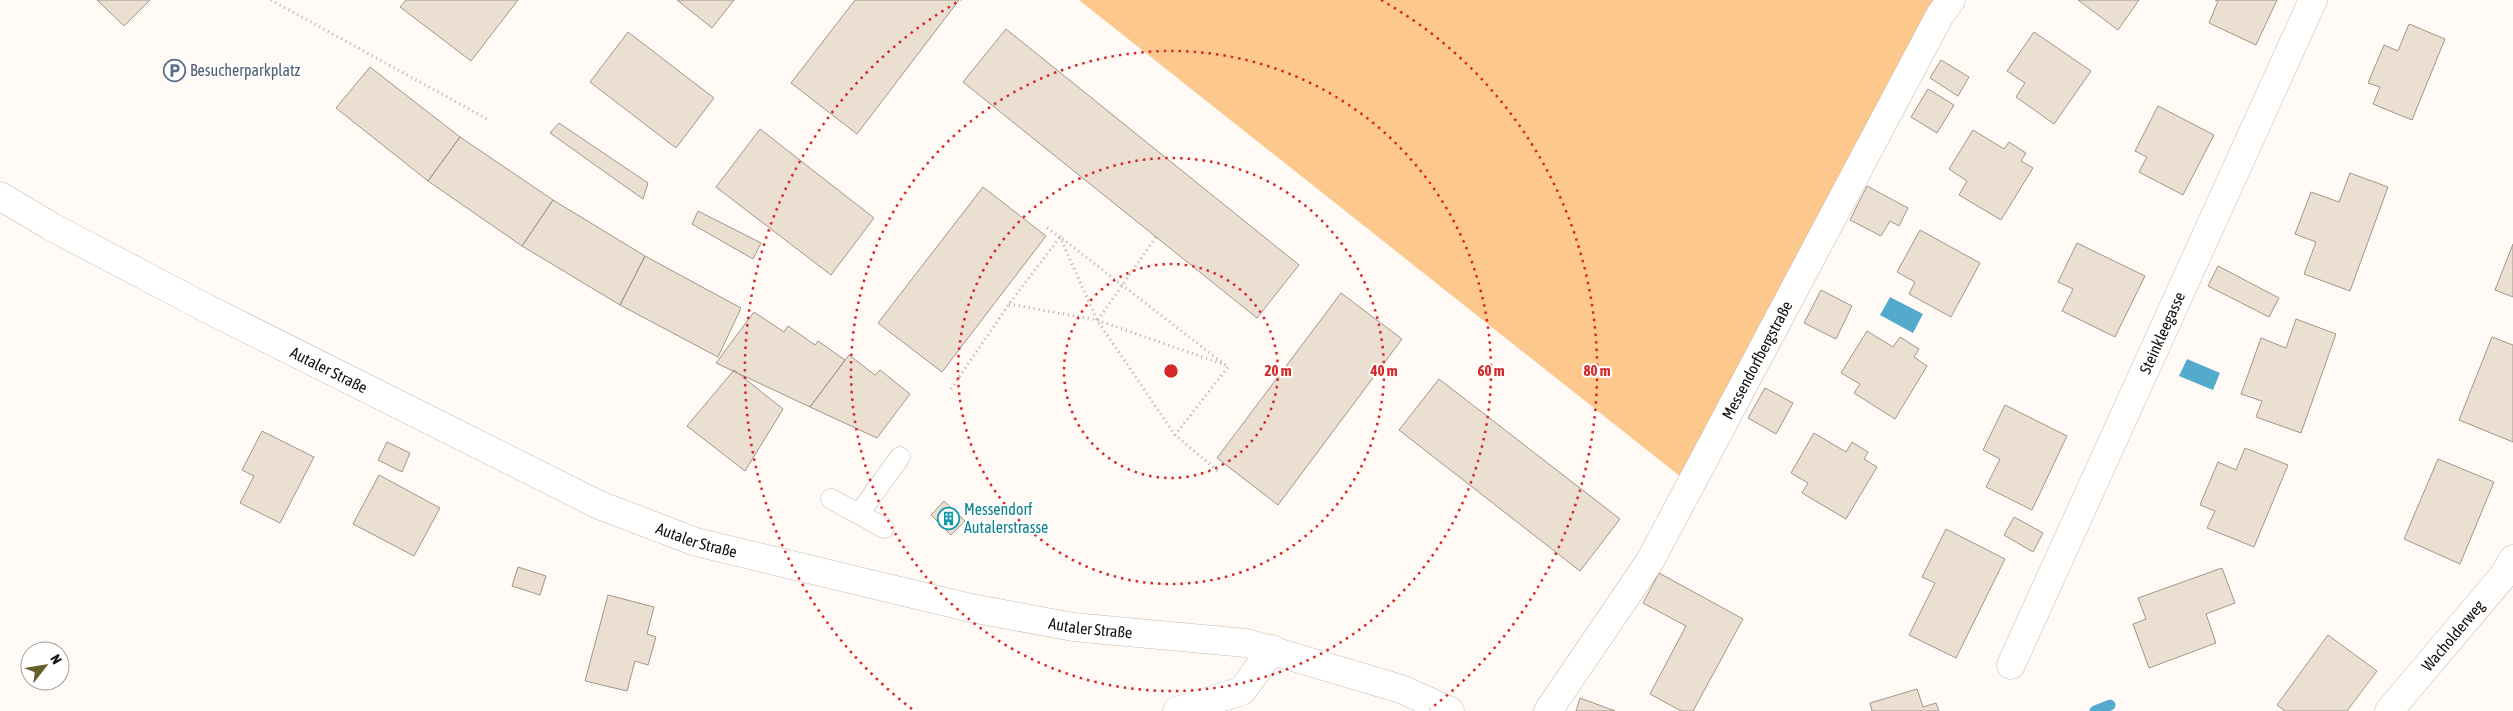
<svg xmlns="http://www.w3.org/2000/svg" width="2513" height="711" font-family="'Asap Condensed',sans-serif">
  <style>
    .green { fill: #fdc88c }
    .water { fill: #53aacd }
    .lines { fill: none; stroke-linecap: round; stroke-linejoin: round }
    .stream { stroke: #53aacd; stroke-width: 11 }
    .building { fill: #ebdfd2; stroke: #a1968a }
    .lane-casing { stroke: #c7bbaf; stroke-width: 21 }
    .street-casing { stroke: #c7bbaf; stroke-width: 29 }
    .secondary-casing { stroke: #c7bbaf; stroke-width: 29 }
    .path { stroke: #b2ada8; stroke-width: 3; stroke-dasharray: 1 4; stroke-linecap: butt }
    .lane { stroke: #fff; stroke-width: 20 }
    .street { stroke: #fff; stroke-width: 28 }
    .secondary { stroke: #fff; stroke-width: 28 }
    .ring { fill: none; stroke: #d62828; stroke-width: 2.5; stroke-dasharray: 2.5 5 }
    .labels { text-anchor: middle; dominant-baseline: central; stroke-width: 4; stroke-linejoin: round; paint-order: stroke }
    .service-label { font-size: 16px; fill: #4e5e75; stroke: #fff; text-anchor: start }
    .street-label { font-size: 16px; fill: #16120e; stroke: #fff }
    .culture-label { font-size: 16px; fill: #0d838f; stroke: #fff; text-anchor: start }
    .centre { fill: #d62828; stroke: #fff; stroke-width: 2.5 }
    .ring-label { font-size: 15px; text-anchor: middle; font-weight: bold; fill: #d62828; stroke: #fff; stroke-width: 4; stroke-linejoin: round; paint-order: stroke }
  </style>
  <rect width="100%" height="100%" fill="#fffaf5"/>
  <path class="green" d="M 1079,0 L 1939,0 L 1681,477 Z"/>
  <path class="water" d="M 1890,297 L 1923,314 L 1913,333 L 1880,315 Z
    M 2187,359 L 2220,373 L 2213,390 L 2179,376 Z"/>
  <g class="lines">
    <path class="stream" d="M 2095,711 L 2110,705"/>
  </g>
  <path class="building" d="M 97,0 L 150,0 L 124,26 Z
    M 406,0 L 518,0 L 471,61 L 400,7 Z
    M 677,0 L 734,0 L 712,28 Z
    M 855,0 L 959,0 L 857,134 L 791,83 Z
    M 2078,0 L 2139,0 L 2118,30 Z
    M 2215,0 L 2277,0 L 2256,45 L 2209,23 L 2218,1 Z
    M 2409,24 L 2445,39 L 2412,120 L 2373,104 L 2380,87 L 2368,83 L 2384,45 L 2398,51 Z
    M 1006,29 L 1299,265 L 1257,318 L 963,82 Z
    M 628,32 L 714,98 L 676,148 L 590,82 Z
    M 2034,32 L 2091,71 L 2054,124 L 2016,97 L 2025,83 L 2007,71 Z
    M 1941,60 L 1969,77 L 1958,96 L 1930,78 Z
    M 370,67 L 460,137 L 428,181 L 336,108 Z
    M 1928,89 L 1954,105 L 1937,133 L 1911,117 Z
    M 2158,106 L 2214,135 L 2183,195 L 2139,172 L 2147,157 L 2135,151 Z
    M 559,123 L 648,183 L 643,199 L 550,133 Z
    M 760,129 L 874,218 L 831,275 L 716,187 Z
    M 1973,130 L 2004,149 L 2009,142 L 2026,153 L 2021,161 L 2033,168 L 2001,220 L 1959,195 L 1967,181 L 1949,169 Z
    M 460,137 L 553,200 L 522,246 L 428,181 Z
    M 2350,173 L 2388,187 L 2350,291 L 2304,274 L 2316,242 L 2295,234 L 2311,192 L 2339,202 Z
    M 1867,186 L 1908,208 L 1899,226 L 1890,221 L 1881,236 L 1850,220 Z
    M 983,187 L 1046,236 L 942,372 L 878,323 Z
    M 553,200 L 645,256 L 620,305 L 522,246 Z
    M 698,211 L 761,243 L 753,259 L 692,224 Z
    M 1920,230 L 1980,263 L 1951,317 L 1909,294 L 1915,282 L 1897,272 Z
    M 2077,243 L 2145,276 L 2115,337 L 2062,311 L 2073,289 L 2058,282 Z
    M 2513,244 L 2513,297 L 2495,290 Z
    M 645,256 L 741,308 L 718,357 L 620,305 Z
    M 2218,266 L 2279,298 L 2269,317 L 2208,286 Z
    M 1821,290 L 1852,306 L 1836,339 L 1804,323 Z
    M 1341,293 L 1402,339 L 1278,505 L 1217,458 Z
    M 754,312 L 784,332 L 788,326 L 815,345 L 818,341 L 845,360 L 810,407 L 716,363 Z
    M 2296,319 L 2336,334 L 2301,433 L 2256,417 L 2262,401 L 2241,394 L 2261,338 L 2286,348 Z
    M 1867,331 L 1893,347 L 1900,337 L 1919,349 L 1914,357 L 1927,366 L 1895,419 L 1854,393 L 1860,384 L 1841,373 Z
    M 2492,337 L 2513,345 L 2513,442 L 2459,420 Z
    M 849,355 L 875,375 L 880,370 L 910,394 L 877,438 L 810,407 Z
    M 734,370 L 783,409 L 745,471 L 687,426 Z
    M 1439,379 L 1620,519 L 1580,571 L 1399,430 Z
    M 1765,388 L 1793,403 L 1776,434 L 1748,418 Z
    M 2005,405 L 2067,436 L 2032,510 L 1986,487 L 2000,459 L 1983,450 Z
    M 262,431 L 314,457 L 280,523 L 240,503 L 254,476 L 242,470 Z
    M 1814,433 L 1846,452 L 1852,442 L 1868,452 L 1864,459 L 1877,467 L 1846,519 L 1802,493 L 1808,483 L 1791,473 Z
    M 387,442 L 410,453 L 402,472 L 378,460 Z
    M 2245,448 L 2288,465 L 2254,547 L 2207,528 L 2215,511 L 2200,505 L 2218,462 L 2236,470 Z
    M 2438,459 L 2494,482 L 2460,564 L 2404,539 Z
    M 379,475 L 440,508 L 414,556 L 353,524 Z
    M 944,501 L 965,521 L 951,535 L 931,515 Z
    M 2014,517 L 2043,533 L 2033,552 L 2004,535 Z
    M 1946,529 L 2005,559 L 1956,658 L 1909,635 L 1935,583 L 1922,577 Z
    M 518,567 L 546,576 L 540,595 L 512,586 Z
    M 2222,568 L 2235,603 L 2206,614 L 2216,643 L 2149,668 L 2133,624 L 2146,619 L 2138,598 Z
    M 1659,573 L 1743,619 L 1693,711 L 1681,711 L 1650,694 L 1686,626 L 1643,603 Z
    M 608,595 L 654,607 L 647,634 L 656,637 L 648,665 L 635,661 L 627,691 L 585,681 Z
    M 2328,635 L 2377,671 L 2347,711 L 2285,711 L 2277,705 Z
    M 1917,689 L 1923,707 L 1936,703 L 1939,711 L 1872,711 L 1870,703 Z
    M 1580,698 L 1615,711 L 1576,711 Z"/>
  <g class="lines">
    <defs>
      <path id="lane" d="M 831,499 L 859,514
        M 884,528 L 859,514 L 900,457"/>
      <g id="street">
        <path id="s1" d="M 2011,665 L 2313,0"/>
        <path d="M 1177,711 L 1242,691 L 1272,649"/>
        <path id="s2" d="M 1548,711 L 1650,561 L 1940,15 L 1951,0"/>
        <path id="s3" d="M 2389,711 L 2503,576 L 2513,559"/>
      </g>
      <g id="secondary">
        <path id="s4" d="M 0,196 L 52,227 L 206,308 L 599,505 L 696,542 L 971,608 L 1073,627 L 1246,643 L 1401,689 L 1450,711"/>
      </g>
    </defs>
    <use href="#lane" class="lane-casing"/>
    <use href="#street" class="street-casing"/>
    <use href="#secondary" class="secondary-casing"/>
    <path class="path" d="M 271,0 L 487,119
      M 1047,228 L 1060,237 L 1097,320 L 1175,435 L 1218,471
      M 1009,304 L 1097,320 L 1225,365
      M 1098,320 L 1156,237
      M 951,389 L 1009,304 L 1060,237 L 1228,367 L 1175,435"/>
    <use href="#lane" class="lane"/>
    <use href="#street" class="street"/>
    <use href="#secondary" class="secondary"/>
  </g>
  <g class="ring">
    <circle cx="1171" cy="371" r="107"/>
    <circle cx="1171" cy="371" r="213"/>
    <circle cx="1171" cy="371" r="320"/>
    <path d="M912 709A426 426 0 0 1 961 0M1381 0A426 426 0 0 1 1430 709"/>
  </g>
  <defs>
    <symbol id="parking-ring" viewBox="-11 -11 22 22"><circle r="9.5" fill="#fff" stroke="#5c6f8a" stroke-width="1.5"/><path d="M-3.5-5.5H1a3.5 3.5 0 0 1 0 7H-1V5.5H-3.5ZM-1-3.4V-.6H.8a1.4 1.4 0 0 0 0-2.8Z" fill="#5c6f8a"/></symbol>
    <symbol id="building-ring" viewBox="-11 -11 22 22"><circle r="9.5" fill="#fff" stroke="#0f9aa8" stroke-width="1.5"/><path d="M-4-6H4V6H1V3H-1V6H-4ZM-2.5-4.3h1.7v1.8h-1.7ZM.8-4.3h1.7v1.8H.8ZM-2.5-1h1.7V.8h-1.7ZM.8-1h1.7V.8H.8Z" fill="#0f9aa8"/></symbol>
  </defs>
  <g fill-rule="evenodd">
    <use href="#parking-ring" x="162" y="58" width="25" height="25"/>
    <use href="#building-ring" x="936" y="506" width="25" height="25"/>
  </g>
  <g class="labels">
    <g class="service-label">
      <text x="190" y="70">Besucherparkplatz</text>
    </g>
    <g class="street-label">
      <text stroke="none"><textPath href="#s1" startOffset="365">Steinkleegasse</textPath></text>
      <text stroke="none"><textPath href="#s2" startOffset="409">Messendorfbergstraße</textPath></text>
      <text stroke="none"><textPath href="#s4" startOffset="372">Autaler Straße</textPath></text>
      <text stroke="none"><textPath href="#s4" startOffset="778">Autaler Straße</textPath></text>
      <text stroke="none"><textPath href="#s4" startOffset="1182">Autaler Straße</textPath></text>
      <text stroke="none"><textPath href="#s3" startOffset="99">Wacholderweg</textPath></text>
    </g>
    <g class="culture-label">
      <text x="964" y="509">Messendorf<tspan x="964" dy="18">Autalerstrasse</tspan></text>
    </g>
  </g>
  <circle cx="1171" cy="371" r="8" class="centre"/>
  <g class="ring-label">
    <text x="1278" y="376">20 m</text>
    <text x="1384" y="376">40 m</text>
    <text x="1491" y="376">60 m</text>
    <text x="1597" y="376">80 m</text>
  </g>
  <g transform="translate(45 666) rotate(59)"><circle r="24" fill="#ffffff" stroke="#a2a09f"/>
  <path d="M0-4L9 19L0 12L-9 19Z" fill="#645f2b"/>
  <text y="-8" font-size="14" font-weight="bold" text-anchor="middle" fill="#16120e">N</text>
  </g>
</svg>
